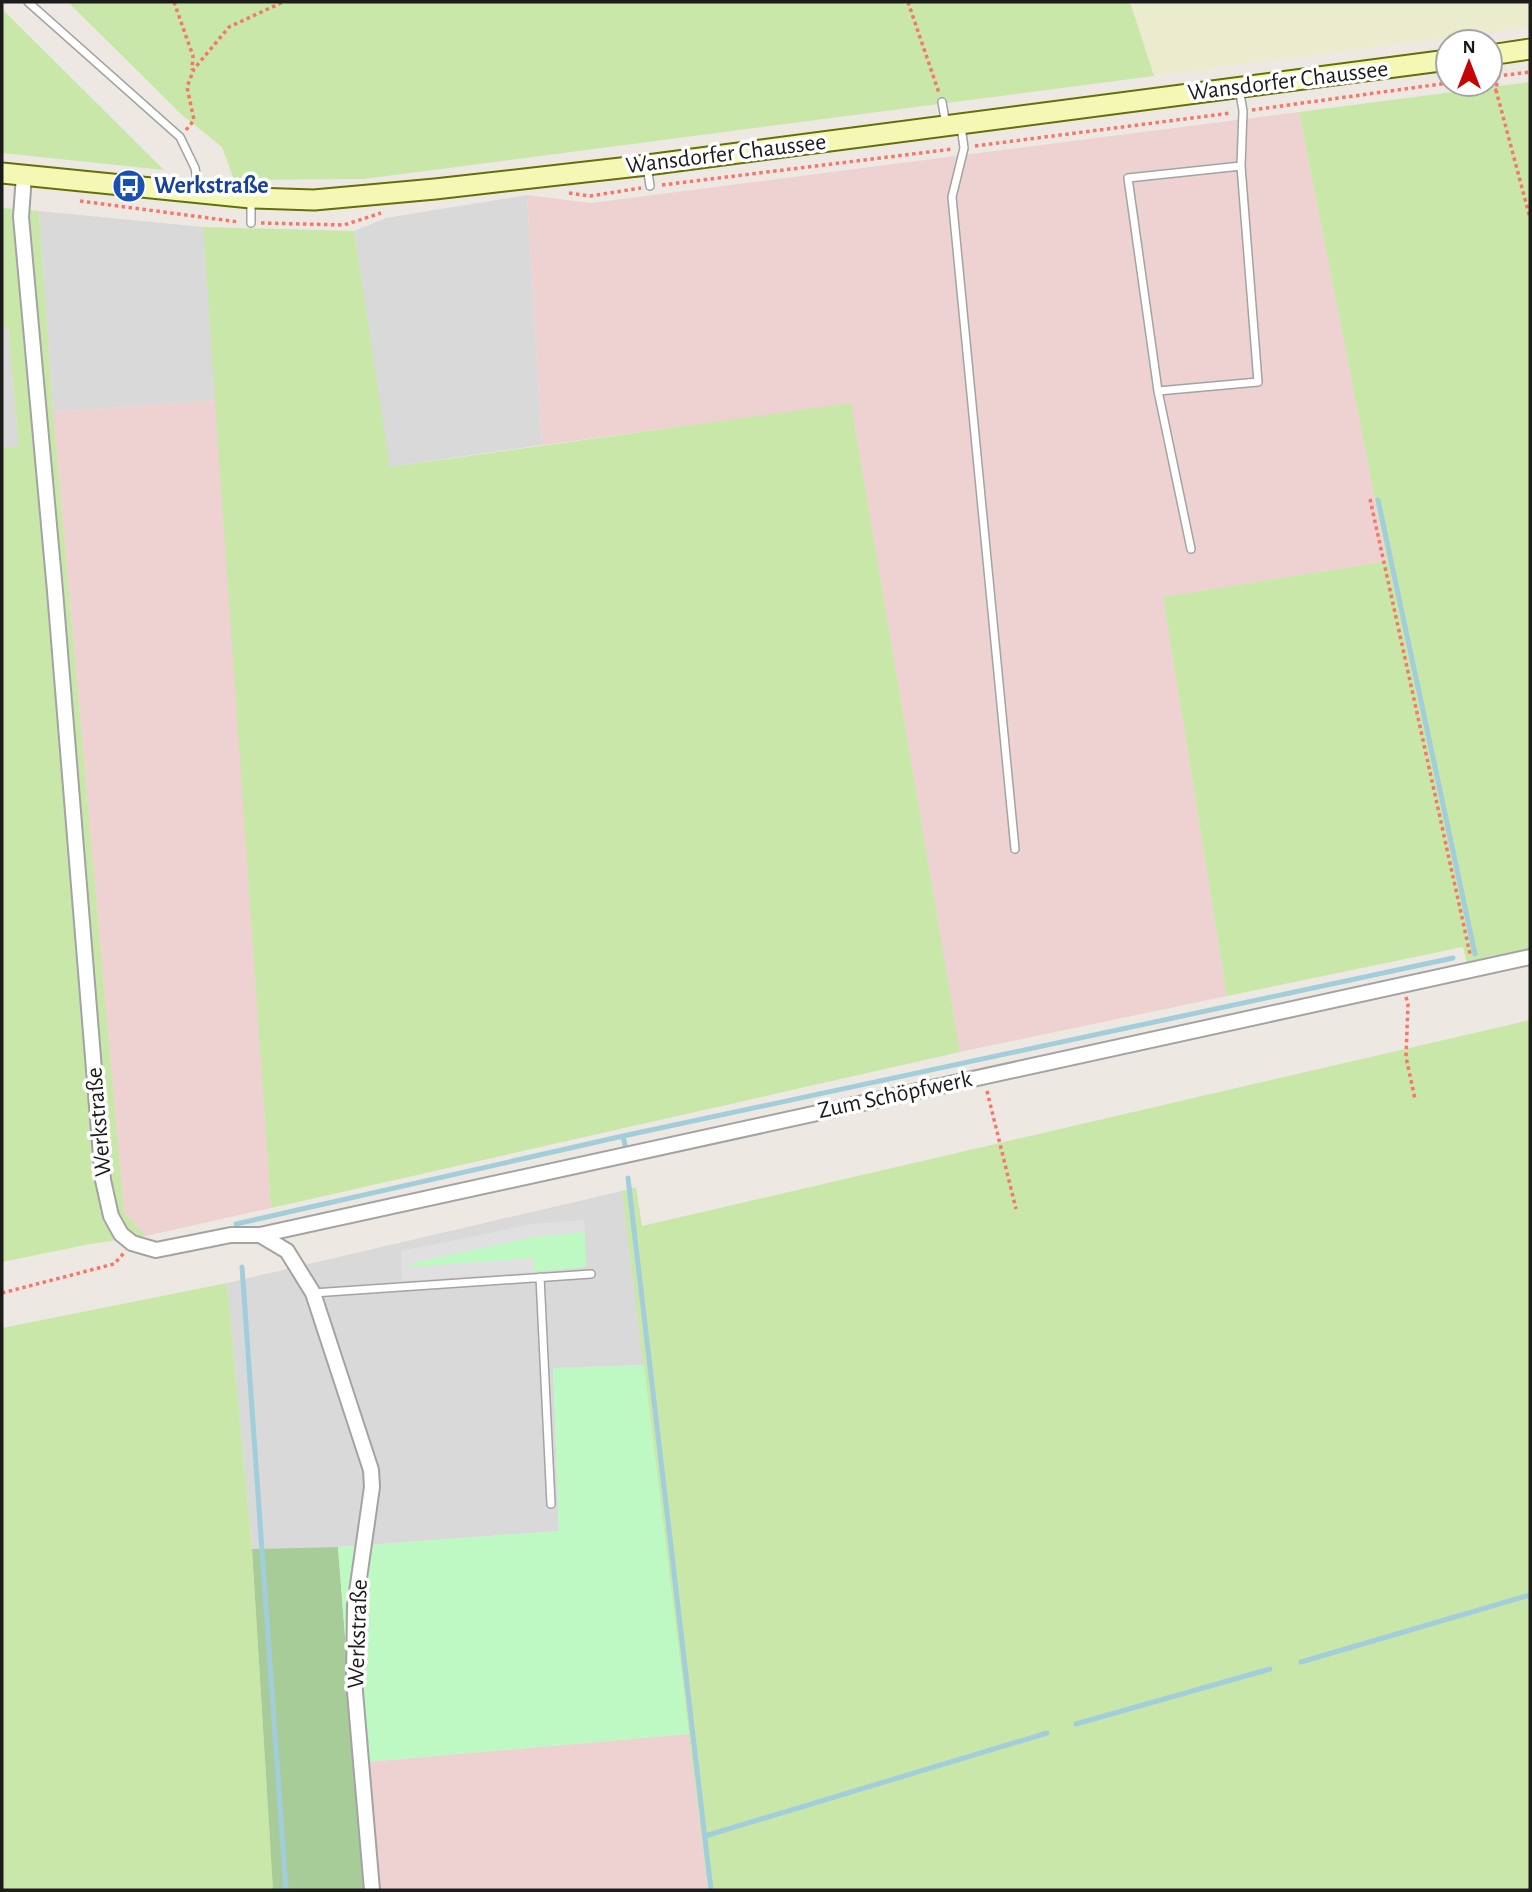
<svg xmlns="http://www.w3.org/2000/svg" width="1532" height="1892" font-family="'Alegreya Sans',sans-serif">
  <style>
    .residential { fill: #dad9d9 }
    .commercial { fill: #eed1d1 }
    .farmland { fill: #eaeccd }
    .grass { fill: #c8e7a8 }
    .forest { fill: #a7cc97 }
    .park { fill: #bef8c2 }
    .parking { fill: #e0e0e0 }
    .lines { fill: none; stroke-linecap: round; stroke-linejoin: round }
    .stream { stroke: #a2cedb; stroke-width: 5 }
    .lane-casing { stroke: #a3a3a3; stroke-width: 10 }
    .street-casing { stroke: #a3a3a3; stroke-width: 18 }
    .secondary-casing { stroke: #656f07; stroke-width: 23 }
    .path { stroke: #f77669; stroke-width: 3.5; stroke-dasharray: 3.5 3.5; stroke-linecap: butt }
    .lane { stroke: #fff; stroke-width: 7 }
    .street { stroke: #fff; stroke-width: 14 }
    .secondary { stroke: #f5f8b5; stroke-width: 19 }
    .labels { text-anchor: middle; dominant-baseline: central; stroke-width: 7; stroke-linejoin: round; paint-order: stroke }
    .street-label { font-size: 24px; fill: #1c1c1c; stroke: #fff }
    .transit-label { font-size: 24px; font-weight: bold; fill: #164399; stroke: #fff; text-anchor: start }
  </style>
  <rect width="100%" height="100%" fill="#ede9e2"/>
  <path class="residential" d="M 527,195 L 542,445 L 389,467 L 354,231 L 386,218 Z
    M 39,211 L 203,227 L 216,400 L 53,412 Z
    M 8,325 L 19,447 L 2,448 L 2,326 Z
    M 622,1191 L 644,1365 L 553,1368 L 559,1531 L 338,1547 L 252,1549 L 227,1283 Z"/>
  <path class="commercial" d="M 1299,112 L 1387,561 L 1163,597 L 1227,996 L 960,1052 L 851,404 L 542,445 L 527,195 L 591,203 Z
    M 216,400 L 271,1208 L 146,1236 L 124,1212 L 53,412 Z
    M 689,1734 L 708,1890 L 365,1890 L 355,1763 Z"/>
  <path class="farmland" d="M 1130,2 L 1530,2 L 1530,27 L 1154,76 Z"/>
  <path class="grass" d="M 68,2 L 1130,2 L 1154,76 L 364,179 L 234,180 L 222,147 L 182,115 Z
    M 2,9 L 164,170 L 2,153 Z
    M 1530,82 L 1530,950 L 1467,964 L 1463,947 L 1227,996 L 1163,597 L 1387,561 L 1299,112 Z
    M 2,208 L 39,211 L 53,412 L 124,1212 L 146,1236 L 90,1244 L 2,1262 L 2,448 L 19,446 L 8,326 L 2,326 Z
    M 203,227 L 354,231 L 390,467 L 851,403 L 960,1052 L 271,1208 Z
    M 1530,1020 L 1530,1890 L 708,1890 L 622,1191 L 636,1187 L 642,1226 Z
    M 227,1283 L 252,1549 L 273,1890 L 2,1890 L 2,1328 Z"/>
  <path class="forest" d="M 338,1547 L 365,1890 L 273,1890 L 252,1549 Z"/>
  <path class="park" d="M 585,1232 L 586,1267 L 534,1272 L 534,1259 L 408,1267 L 408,1263 L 533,1237 Z
    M 644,1365 L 689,1734 L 355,1763 L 338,1547 L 559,1531 L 553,1368 Z"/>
  <path class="parking" d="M 584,1220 L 585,1232 L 533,1237 L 408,1264 L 409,1267 L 534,1258 L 534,1272 L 402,1281 L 401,1251 L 533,1224 Z"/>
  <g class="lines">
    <path class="stream" d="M 1378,500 L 1475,954
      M 625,1145 L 623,1136 L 1453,958
      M 628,1178 L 711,1890
      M 236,1224 L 623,1136
      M 242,1267 L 286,1890
      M 1301,1662 L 1530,1595
      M 1076,1724 L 1270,1669
      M 705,1836 L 1047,1733"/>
    <defs>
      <path id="lane" d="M 28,2 L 180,137 L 195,168 L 199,192
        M 942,102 L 946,125
        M 961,126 L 964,148 L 952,197 L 1015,849
        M 647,166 L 650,186
        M 251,200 L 251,223
        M 1158,391 L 1258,382 L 1241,166 L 1243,111 L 1239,88
        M 1191,549 L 1158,391 L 1128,178 L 1241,166
        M 540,1277 L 551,1504
        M 313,1293 L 591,1274"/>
      <path id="street" d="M 24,175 L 21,217 L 55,591 L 103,1180 L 111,1216 L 121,1234 L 132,1243 L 156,1250 L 231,1235 L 260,1235 L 287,1251 L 313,1293 L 371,1470 L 372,1487 L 355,1606 L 354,1680 L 372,1890
        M 260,1235 L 1530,957"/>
      <path id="secondary" d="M 1490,55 L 1530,49
        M 2,173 L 251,198 L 314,200 L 435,189 L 647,165 L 1448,60"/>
    </defs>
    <use href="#lane" class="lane-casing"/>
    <use href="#street" class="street-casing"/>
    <use href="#secondary" class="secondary-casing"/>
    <path class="path" d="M 174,2 L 193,56 L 192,70
      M 908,2 L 939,93
      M 1498,76 L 1496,90 L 1530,218
      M 1490,77 L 1530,72
      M 1490,84 L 1496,90
      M 1252,110 L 1448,83
      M 186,130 L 194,120 L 187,87 L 194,69 L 229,27 L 283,2
      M 975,146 L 1231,113
      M 662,185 L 953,149
      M 569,193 L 590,196 L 641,188
      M 80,201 L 239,222
      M 261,223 L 344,225 L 381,213
      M 1370,499 L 1470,954
      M 1406,997 L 1408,1004 L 1406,1057 L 1415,1099
      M 987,1091 L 1016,1209
      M 2,1293 L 114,1264 L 124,1253"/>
    <use href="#lane" class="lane"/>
    <use href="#street" class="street"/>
    <use href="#secondary" class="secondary"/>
  </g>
  <defs>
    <symbol id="bus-disc" viewBox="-11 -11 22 22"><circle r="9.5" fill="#1a4fb4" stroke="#fff"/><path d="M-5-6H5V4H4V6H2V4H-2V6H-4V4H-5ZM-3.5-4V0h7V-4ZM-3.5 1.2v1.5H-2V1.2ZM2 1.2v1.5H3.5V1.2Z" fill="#fff"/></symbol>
  </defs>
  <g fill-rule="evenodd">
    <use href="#bus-disc" x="110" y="167" width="38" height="38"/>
  </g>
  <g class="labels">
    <g class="street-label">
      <text transform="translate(1288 81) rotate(-7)">Wansdorfer Chaussee</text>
      <text transform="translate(726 154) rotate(-7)">Wansdorfer Chaussee</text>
      <text transform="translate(895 1095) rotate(-12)">Zum Schöpfwerk</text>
      <text transform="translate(99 1122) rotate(-95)">Werkstraße</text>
      <text transform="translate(358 1634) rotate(-88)">Werkstraße</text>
    </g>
    <g class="transit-label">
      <text x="154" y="186">Werkstraße</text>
    </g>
  </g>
  <rect width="1532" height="1892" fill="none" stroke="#1c1c1c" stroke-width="7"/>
  <g transform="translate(1469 63)"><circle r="33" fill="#ffffff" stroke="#a4a4a4" stroke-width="2"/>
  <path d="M0-5L12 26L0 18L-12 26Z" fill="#c40406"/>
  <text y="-10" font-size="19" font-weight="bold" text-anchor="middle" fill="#1c1c1c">N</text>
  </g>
</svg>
